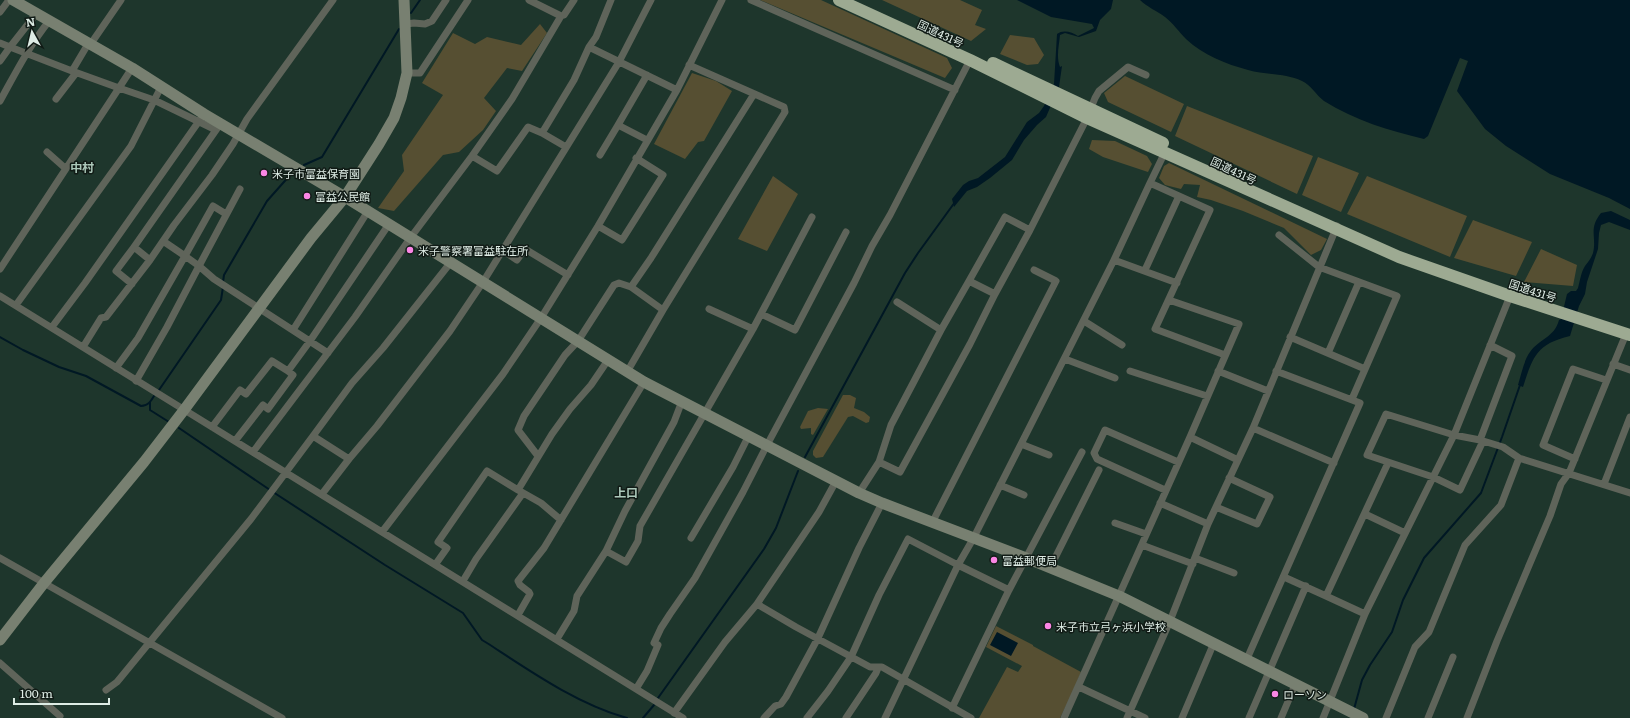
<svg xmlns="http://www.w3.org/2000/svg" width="1630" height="718" font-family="Literata,'Noto Sans JP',serif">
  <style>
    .green { fill: #564f32 }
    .water { fill: #001824 }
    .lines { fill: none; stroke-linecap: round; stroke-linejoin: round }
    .stream { stroke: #001824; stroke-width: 2 }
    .street { stroke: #5f645a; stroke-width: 7 }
    .secondary { stroke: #788071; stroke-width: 11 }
    .highway { stroke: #9daa92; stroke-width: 12 }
    .poi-dot { fill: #fb86e5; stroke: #111b16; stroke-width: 1.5 }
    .labels { text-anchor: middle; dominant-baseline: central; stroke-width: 3; stroke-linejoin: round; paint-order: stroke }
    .street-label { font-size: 11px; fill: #deece5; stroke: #111b16 }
    .poi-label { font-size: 11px; fill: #deece5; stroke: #111b16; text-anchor: start }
    .neighbourhood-label { font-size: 12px; font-weight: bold; fill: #acc8ba; stroke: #111b16 }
  </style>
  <rect width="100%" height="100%" fill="#1e362c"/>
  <path class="green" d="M 760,0 L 821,0 L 947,58 L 952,68 L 945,78 Z
    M 882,0 L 960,0 L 982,10 L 975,25 L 986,29 L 971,41 Z
    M 540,24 L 547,33 L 522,71 L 507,68 L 484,98 L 496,111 L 483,130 L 459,152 L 443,155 L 394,211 L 378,208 L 404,171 L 402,155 L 443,95 L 422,83 L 453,33 L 475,44 L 487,37 L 521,45 Z
    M 1010,35 L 1034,38 L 1044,55 L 1038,64 L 1027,65 L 1000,54 Z
    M 692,73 L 716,81 L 732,91 L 704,141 L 698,142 L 685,159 L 654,144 Z
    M 1125,76 L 1184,104 L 1171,132 L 1108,102 L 1104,93 Z
    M 1187,106 L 1313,156 L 1297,194 L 1175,136 Z
    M 1092,140 L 1115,141 L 1147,156 L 1152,164 L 1148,172 L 1103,157 L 1089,149 Z
    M 1318,157 L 1359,173 L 1341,212 L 1302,195 Z
    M 1169,163 L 1327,239 L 1321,250 L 1311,255 L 1284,228 L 1243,211 L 1211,200 L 1197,197 L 1200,185 L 1184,184 L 1181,189 L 1165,185 L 1159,178 L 1164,166 Z
    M 773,176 L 798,194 L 767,251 L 738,239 Z
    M 1367,176 L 1467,216 L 1450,257 L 1347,214 Z
    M 1473,220 L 1532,242 L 1516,276 L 1454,258 Z
    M 1541,249 L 1577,265 L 1573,286 L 1524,282 Z
    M 843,395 L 850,395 L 856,398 L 854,408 L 864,412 L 870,417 L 869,422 L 866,423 L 853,416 L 848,417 L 823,457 L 816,458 L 813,455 L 813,451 Z
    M 818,408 L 828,409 L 813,435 L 811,434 L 811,428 L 801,429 L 800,427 L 808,411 Z
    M 996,626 L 1033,645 L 1033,646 L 1081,672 L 1070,698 L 1060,718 L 979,718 L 1007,667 L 1018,672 L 1022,666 L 986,647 Z"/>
  <path class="water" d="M 1017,0 L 1113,0 L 1111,9 L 1100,20 L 1096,31 L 1079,37 L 1065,33 L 1060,35 C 1059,46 1056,57 1060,67 L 1062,66 L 1059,87 L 1046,117 L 1037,125 L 1024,140 L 1012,160 L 990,178 L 977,187 L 967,191 L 954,207 L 952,199 L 963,185 L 969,181 L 978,178 L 1005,157 L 1027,122 L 1039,113 L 1044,106 L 1054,84 L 1057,34 C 1063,29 1072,32 1078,36 L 1094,28 L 1092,24 L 1051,17 Z
    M 1140,0 L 1630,0 L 1630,209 L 1609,198 L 1550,174 L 1506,146 L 1485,129 L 1457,91 L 1468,61 L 1460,58 L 1428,136 L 1424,139 C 1390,131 1354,120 1324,101 C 1316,95 1311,85 1302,81 C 1285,73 1265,75 1248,70 C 1226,64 1203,55 1186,39 C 1179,32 1173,23 1165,17 C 1157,11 1147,7 1140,0 Z
    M 1611,211 L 1630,220 L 1630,230 L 1609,222 L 1601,225 L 1599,233 L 1598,249 L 1587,282 L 1585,294 L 1579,306 L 1570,336 C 1536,344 1533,357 1523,387 L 1518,385 C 1521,375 1524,360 1530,352 C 1540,338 1554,338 1559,320 L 1561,319 L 1567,294 L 1571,291 L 1576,291 L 1578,288 C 1580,281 1581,272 1585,266 C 1588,262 1591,259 1593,253 C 1597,237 1588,229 1601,213 Z
    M 997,632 L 1018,643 L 1011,656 L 990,645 Z"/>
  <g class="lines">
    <path class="stream" d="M 411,13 L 420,0
      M 304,165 L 322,157 L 399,29
      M 223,282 L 224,275 L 267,201 L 291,174
      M 0,337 L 23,350 L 59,367 L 86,376 L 141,406 C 148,406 151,401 154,396
      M 159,390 L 221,300 L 223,287
      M 150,402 L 150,410 L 169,422
      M 179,428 L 270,490
      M 805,457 L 905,273 L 918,253 L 955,202
      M 273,492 L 385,565 L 463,613 L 482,640 L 487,643 C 530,671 577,704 627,718
      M 658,698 L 764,549 L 776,528 L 798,471
      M 1354,709 L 1362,680 L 1370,665 L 1392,632 L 1403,600 L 1424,558 L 1481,493 L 1502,437 L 1520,385
      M 643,718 L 654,705"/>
    <path class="street" d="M 751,0 L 955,90
      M 0,12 L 9,0
      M 36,14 L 10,47 L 72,71 L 88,44
      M 561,16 L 564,15 L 574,0
      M 406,24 L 414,23 L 425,24 L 432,21 L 446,0
      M 0,43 L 10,47 L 0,61
      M 90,45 L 121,0
      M 589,47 L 596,37 L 611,0
      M 132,68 L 119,88 L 154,100 L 216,130
      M 407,73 L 420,73 L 468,0
      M 56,99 L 76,73
      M 0,101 C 15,74 29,46 49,21
      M 542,133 L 566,147
      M 647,140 L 618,125 L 647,75
      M 47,152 L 65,168
      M 1165,152 L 1150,183 L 1210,210 L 1155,329 L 1225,355
      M 600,155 L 618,125
      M 472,156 L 497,171 L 528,127 L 542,133 L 574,80 L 589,47 L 677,90
      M 1150,183 L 1114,260 L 1177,283
      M 240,189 L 199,266 L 214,279 L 328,353
      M 598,226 L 622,240 L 663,175 L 636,158
      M 1279,235 L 1319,267 L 1397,296 L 1352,399
      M 163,241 L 185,256 L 213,206 L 226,214
      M 502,250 L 517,260 L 525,249 L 568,275
      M 150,260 L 134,247 L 221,123
      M 0,269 L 119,88 L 72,71
      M 1145,270 L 1179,196
      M 969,281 L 1005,217 L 1030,230
      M 132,284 L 116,271 L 134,247
      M 631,287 L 651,258 L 754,94
      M 0,296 L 683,718
      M 897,302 L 941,330
      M 16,305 L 131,146 L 161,87
      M 709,309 L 753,329
      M 761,314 L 795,330 L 846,232
      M 1084,321 L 1122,345
      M 52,327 L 85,283 L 204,114
      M 293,330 L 368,211
      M 1290,337 L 1365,369
      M 83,347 L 101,318 L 106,317 L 150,260 L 174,225 L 212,175 L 233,144 L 247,119 L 333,0
      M 1328,353 L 1359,282
      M 1065,359 L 1115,378
      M 1613,364 L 1630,370
      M 116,368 L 138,338 L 185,256 L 199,266 L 167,327 L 136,381
      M 1130,371 L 1207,396
      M 1218,371 L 1268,391
      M 627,372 L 663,310 L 785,112 L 784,107 L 689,65
      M 212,427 L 240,390 L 246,394 L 272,361 L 288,371 L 310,341 L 389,224
      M 1253,428 L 1334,463
      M 313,436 L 352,383 L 383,348 L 451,262
      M 1190,437 L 1238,460
      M 1480,440 L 1512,356 L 1490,345
      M 235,441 L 263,405 L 268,409 L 293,375 L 288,371
      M 1483,441 L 1460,490 L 1433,477 L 1367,455 L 1386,414 L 1454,435 L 1480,440 L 1503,447 L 1519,458 L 1630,493
      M 1021,444 L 1049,455
      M 253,452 L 355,317 L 411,237 L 472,156 L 512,99 L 561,16 L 529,0
      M 538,456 L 518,430 L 524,416 L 565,355 L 578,341 L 614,285 L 619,283 L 631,287 L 663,310
      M 349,459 L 377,426 L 450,331 L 483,282 L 619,62 L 651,0
      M 1575,459 L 1543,445 L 1573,369 L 1606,380
      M 879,462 L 891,425 L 941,330 L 969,281 L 995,294
      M 836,481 L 819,512 L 757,604 L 796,627 L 870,667 L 882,667 L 971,718
      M 1604,484 L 1630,417
      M 1000,485 L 1024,495
      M 1165,490 L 1097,459 L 1094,453 L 1105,430 L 1178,462
      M 859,493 L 879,462 L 900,472 L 970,344 L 995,294 L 1030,230 L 1087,118 L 1095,98 L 1099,91 L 1128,67 L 1146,75
      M 1160,503 L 1208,524
      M 1216,507 L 1257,524 L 1270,497 L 1229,478
      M 1365,514 L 1405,533
      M 561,520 L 541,503 L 518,490 L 552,434 L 570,409 L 591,385 L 608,360
      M 932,523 L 1056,281 L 1034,270
      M 1115,523 L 1146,534
      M 382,532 L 503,374 L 541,318 L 598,226 L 677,90 L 722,0
      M 691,538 L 733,467 L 749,435
      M 1142,545 L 1193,564
      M 606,551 L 625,511 L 674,422 L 682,401
      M 0,558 L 282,718
      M 1195,558 L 1234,573
      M 435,565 L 447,548 L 438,542 L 487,471 L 518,490
      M 1050,568 L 1099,470
      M 1284,577 L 1326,596
      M 463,581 L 476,559 L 523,493
      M 1009,590 L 1082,452
      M 1365,614 L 1326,596 L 1388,463
      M 518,615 L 530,594 L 529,592 L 520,585 L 518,581 L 544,548 L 644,382
      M 557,639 L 574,611 L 577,596 L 606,551 L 626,562 L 638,541 L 640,526 L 753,329 L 812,217
      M 1246,661 L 1360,403 L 1276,371
      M 0,663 L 60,716
      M 1079,687 L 1145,718
      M 636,689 L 647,671 L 658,645 L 654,643 L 661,628 L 670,614 L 695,578 L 743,492 L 767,445 L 854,283 L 872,246 L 890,215 L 970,60
      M 106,690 L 117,682 L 251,519 L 313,436 L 349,459 L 322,494
      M 952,708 L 1009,590 L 958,565 L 973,539 L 1114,260
      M 674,713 L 725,642 L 757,604
      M 764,718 L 775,706 L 781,704 L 786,697 L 818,638 L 859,548 L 882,503
      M 807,718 L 828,691 L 851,657 L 879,595 L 908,539 L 958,565 L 885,718
      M 846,718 L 876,673 L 878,668
      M 1064,718 L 1190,437 L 1239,324 L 1169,300
      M 1127,718 L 1170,621 L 1208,524 L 1253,428 L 1337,226
      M 1182,718 L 1213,645
      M 1249,718 L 1306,586
      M 1281,718 L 1295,685
      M 1323,718 L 1365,614 L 1454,435 L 1510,296
      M 1386,718 L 1415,647 L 1429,632 L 1465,545 L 1501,505 L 1519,458
      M 1428,718 L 1453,657
      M 1467,718 L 1497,641 L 1550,516 L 1561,484 L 1569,473 L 1626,334"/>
    <path class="secondary" d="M 13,0 L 132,68 L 204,114 L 345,197 L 644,382 L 859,493 L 882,503 L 1026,558 L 1119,596 L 1363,718
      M 0,640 L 44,583 L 144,462 L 184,410 L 311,238 L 345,197 L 379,144 L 394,118 L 401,98 L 407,73 L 404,0"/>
    <path class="highway" d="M 839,0 L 970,60 L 1087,118 L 1399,257 L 1510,296 L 1630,335
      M 993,63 L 1163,143"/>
  </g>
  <g class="poi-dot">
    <circle cx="264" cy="173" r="4"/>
    <circle cx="307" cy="196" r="4"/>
    <circle cx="410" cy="250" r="4"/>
    <circle cx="994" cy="560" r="4"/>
    <circle cx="1048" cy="626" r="4"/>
    <circle cx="1275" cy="694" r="4"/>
  </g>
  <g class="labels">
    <g class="street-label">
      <text transform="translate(941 33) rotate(25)">国道431号</text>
      <text transform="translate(1234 170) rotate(25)">国道431号</text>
      <text transform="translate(1533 290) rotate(18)">国道431号</text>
    </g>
    <g class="poi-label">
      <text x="272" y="173">米子市富益保育園</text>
      <text x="315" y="196">富益公民館</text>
      <text x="418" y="250">米子警察署富益駐在所</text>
      <text x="1002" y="560">富益郵便局</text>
      <text x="1056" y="626">米子市立弓ヶ浜小学校</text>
      <text x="1283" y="694">ローソン</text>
    </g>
    <g class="neighbourhood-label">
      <text x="82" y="167">中村</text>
      <text x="626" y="492">上口</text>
    </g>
  </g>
  <g transform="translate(32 32) rotate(352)" stroke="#111b16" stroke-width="3" paint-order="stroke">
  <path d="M0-3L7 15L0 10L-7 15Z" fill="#deece5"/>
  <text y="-6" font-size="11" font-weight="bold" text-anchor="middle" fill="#deece5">N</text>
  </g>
  <path d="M14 698v6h95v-6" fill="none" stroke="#deece5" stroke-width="2"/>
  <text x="20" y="698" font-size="12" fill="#deece5" stroke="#111b16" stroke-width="3" paint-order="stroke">100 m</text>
</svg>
